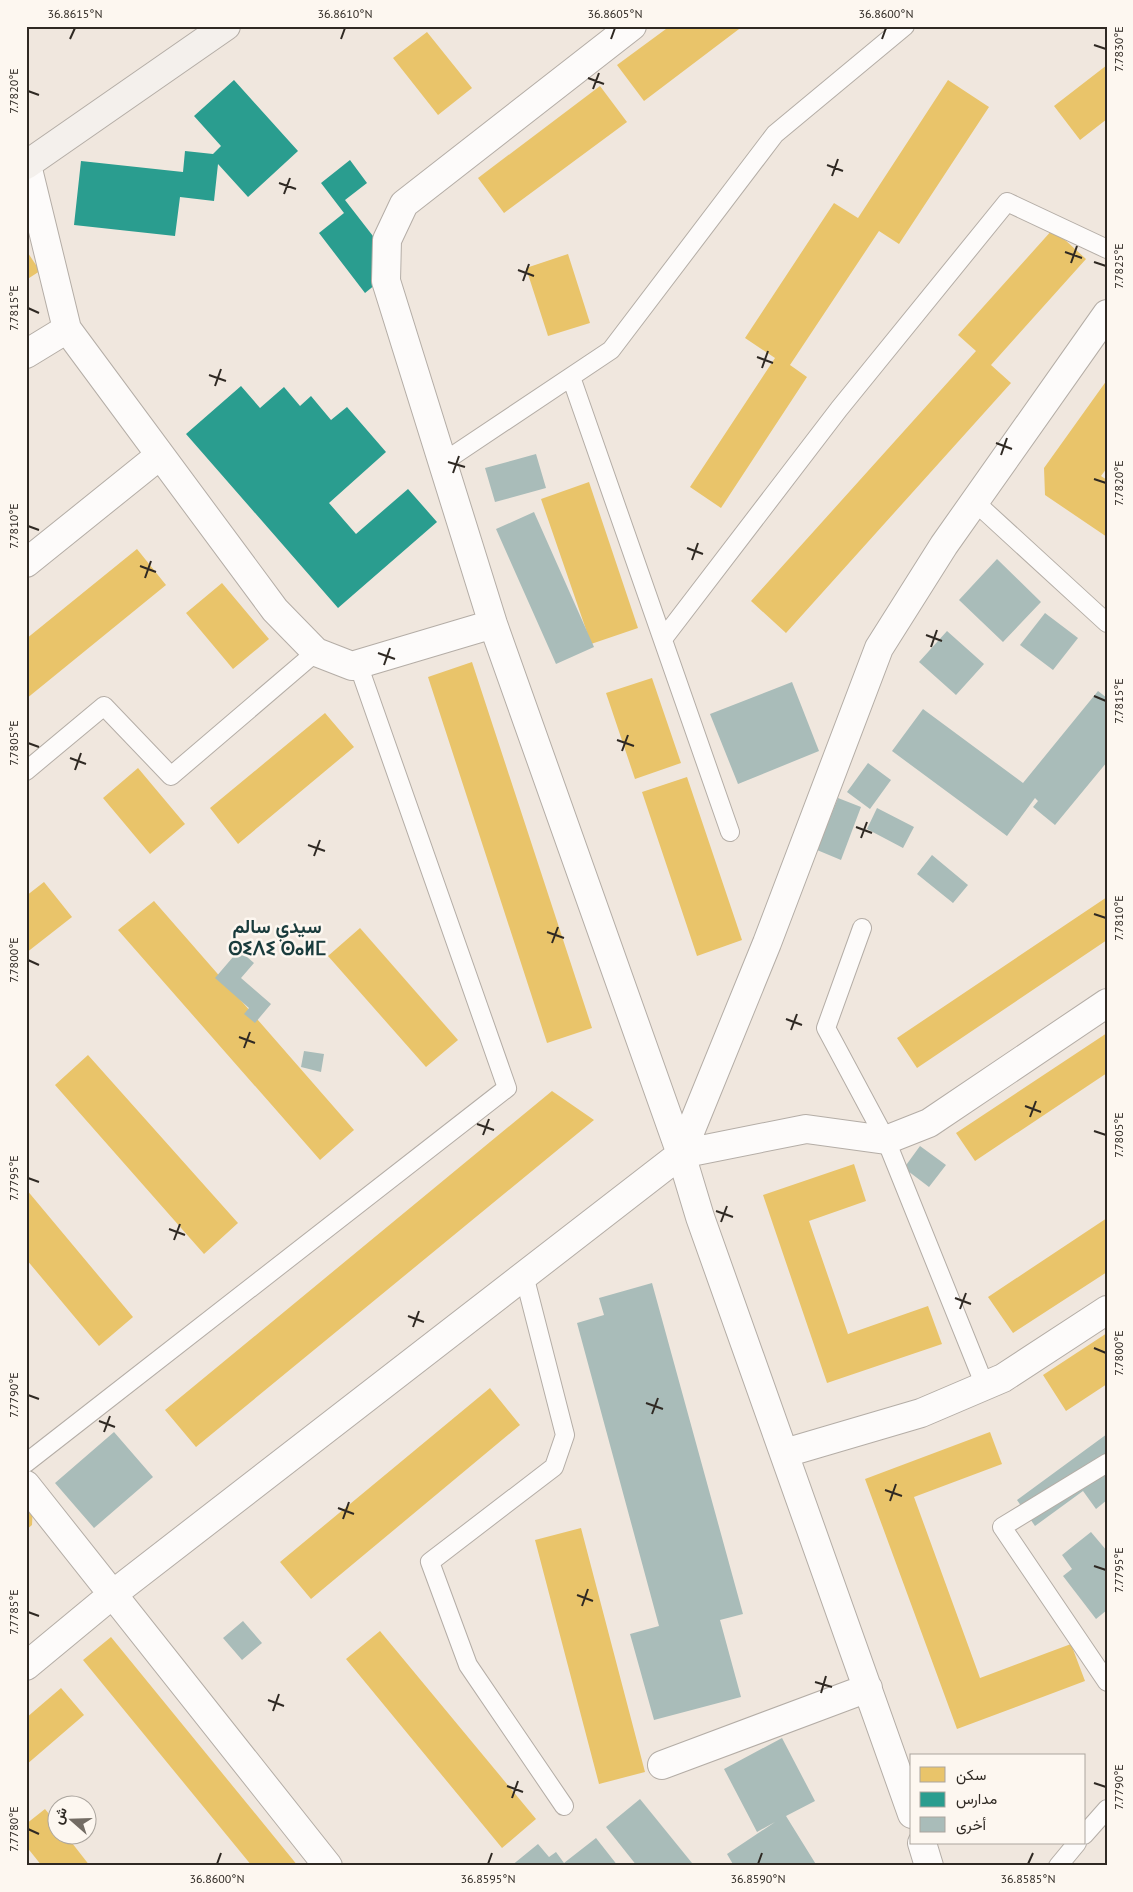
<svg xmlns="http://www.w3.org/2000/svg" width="1133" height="1892" font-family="'PT Sans',Vazirmatn,'Noto Sans Tifinagh',sans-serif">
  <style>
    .homes { fill: #e9c46a }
    .schools { fill: #2a9d8f }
    .building { fill: #a9bcb9 }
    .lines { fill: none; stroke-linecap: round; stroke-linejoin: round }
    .lane-casing { stroke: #b4ada6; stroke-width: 20 }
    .street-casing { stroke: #b4ada6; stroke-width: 30 }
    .secondary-casing { stroke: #b4ada6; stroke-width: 30 }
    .lane { stroke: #fdfbfa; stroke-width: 18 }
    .street { stroke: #fdfbfa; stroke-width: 28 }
    .secondary { stroke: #f4f0ec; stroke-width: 28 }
    .ticks { fill: none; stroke: #2f2923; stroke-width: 2 }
    .labels { text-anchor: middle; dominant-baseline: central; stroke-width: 5; stroke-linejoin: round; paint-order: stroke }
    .district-label { font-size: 19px; font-weight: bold; fill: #193b3c; stroke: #fdf7f0 }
    .neatline { fill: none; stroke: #2f2923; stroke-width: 2 }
    .ticks-label { font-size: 12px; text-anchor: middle; fill: #2f2923 }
  </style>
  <rect width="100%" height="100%" fill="#f0e7de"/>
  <path class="homes" d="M 670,26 L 743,26 L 644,101 L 617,65 Z
    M 427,32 L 472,88 L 438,115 L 393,58 Z
    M 1107,65 L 1107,119 L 1080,140 L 1054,106 Z
    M 948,80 L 989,107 L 899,244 L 879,231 L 790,365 L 807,377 L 721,508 L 690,487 L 775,358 L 745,338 L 834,203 L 858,218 Z
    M 600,86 L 627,122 L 504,213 L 478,178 Z
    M 1053,229 L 1086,259 L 991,365 L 1011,383 L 786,633 L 751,601 L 976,351 L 958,335 Z
    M 26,250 L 40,271 L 26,280 Z
    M 568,254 L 590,323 L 548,336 L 526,268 Z
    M 1107,380 L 1107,468 L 1101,476 L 1107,480 L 1107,537 L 1045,495 L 1044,468 Z
    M 589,482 L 638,628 L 591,644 L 541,499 Z
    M 137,549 L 166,585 L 26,699 L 26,639 Z
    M 222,583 L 269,639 L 233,669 L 186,613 Z
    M 472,662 L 592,1028 L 547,1043 L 428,677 Z
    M 652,678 L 681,763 L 635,779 L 606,693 Z
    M 325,713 L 354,747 L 238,844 L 210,808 Z
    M 138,768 L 185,824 L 150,854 L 103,798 Z
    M 687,777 L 742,940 L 697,956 L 642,792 Z
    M 44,882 L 72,917 L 26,953 L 26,896 Z
    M 1107,897 L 1107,940 L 917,1068 L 897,1038 Z
    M 154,901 L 354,1130 L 320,1160 L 118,930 Z
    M 360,928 L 458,1040 L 426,1067 L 328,956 Z
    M 1107,1033 L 1107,1073 L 975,1161 L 956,1133 Z
    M 88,1055 L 238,1223 L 204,1254 L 55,1085 Z
    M 552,1091 L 594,1120 L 196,1447 L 165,1410 Z
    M 854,1164 L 866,1201 L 809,1221 L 848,1334 L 928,1306 L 942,1344 L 827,1383 L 763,1195 Z
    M 26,1189 L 133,1317 L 99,1346 L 26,1259 Z
    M 1107,1218 L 1107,1272 L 1013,1333 L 988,1297 Z
    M 1107,1333 L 1107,1384 L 1066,1411 L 1043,1375 Z
    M 490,1388 L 520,1425 L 311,1599 L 280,1562 Z
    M 990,1432 L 1002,1464 L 914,1497 L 980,1678 L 1071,1644 L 1085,1681 L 957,1729 L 865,1479 Z
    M 26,1497 L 33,1505 L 32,1525 L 26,1530 Z
    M 581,1528 L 645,1772 L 599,1784 L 535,1540 Z
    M 380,1631 L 536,1819 L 502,1848 L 346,1659 Z
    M 111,1637 L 298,1866 L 252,1866 L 83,1660 Z
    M 61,1688 L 84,1715 L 26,1765 L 26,1718 Z
    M 45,1809 L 58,1825 L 58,1834 L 65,1834 L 90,1866 L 42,1866 L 26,1846 L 26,1824 Z"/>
  <path class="schools" d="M 234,80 L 298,151 L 248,197 L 218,164 L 214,201 L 180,197 L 175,236 L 74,225 L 81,161 L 183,172 L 185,151 L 213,154 L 221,146 L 194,116 Z
    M 350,160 L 367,183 L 345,200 L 397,267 L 365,293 L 319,233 L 344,213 L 321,183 Z
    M 241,386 L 260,408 L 284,387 L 300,406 L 311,396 L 331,420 L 347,407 L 386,452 L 329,503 L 356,534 L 408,489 L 437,522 L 338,608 L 186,434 Z"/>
  <path class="building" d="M 536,454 L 546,488 L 495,502 L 485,468 Z
    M 534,512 L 594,647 L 556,664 L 496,529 Z
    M 997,559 L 1041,602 L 1003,642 L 959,600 Z
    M 1045,613 L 1078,638 L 1053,670 L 1020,645 Z
    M 947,631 L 984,664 L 956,695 L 919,662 Z
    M 792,682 L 819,751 L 738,784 L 710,714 Z
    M 1098,691 L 1107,698 L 1107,762 L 1055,825 L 1033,807 L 1038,801 L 1035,798 L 1007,836 L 892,751 L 923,709 L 1023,783 Z
    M 868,763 L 891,780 L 870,809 L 847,792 Z
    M 838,798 L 861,807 L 841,860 L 817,850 Z
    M 877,808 L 914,827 L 903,848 L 867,829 Z
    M 932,855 L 968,885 L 953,903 L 917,874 Z
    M 239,950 L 254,963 L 241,978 L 271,1004 L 255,1023 L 244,1014 L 249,1008 L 215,978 Z
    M 304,1051 L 324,1054 L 321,1072 L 301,1067 Z
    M 920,1146 L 946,1165 L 929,1187 L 904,1168 Z
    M 652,1283 L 743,1614 L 720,1620 L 741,1697 L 654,1720 L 630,1634 L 659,1626 L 577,1323 L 604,1315 L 599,1298 Z
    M 114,1432 L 153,1477 L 94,1528 L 55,1483 Z
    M 1107,1434 L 1107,1500 L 1096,1509 L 1083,1491 L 1035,1526 L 1017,1500 Z
    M 1091,1532 L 1107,1551 L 1107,1610 L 1096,1619 L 1063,1576 L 1072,1569 L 1062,1555 Z
    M 243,1621 L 262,1643 L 242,1660 L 223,1638 Z
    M 782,1738 L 815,1801 L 786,1816 L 817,1866 L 734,1866 L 727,1854 L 775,1822 L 757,1832 L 724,1769 Z
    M 640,1799 L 692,1863 L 689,1866 L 637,1866 L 606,1827 Z
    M 596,1838 L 618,1866 L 511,1866 L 538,1844 L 549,1857 L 556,1852 L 564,1863 Z"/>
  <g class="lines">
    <defs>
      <path id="lane" d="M 571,377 L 730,832
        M 442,463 L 611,350 L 775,134 L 905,26
        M 975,502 L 1107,623
        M 663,639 L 839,409 L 1007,202 L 1107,249
        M 26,771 L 104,706 L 171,776 L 316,652
        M 862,928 L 826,1028 L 886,1140 L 985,1386
        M 524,1275 L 565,1435 L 554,1467 L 430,1562 L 468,1665 L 564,1806
        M 26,1463 L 507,1088 L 358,664
        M 1107,1463 L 1002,1527 L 1107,1682
        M 1084,1835 L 1107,1809
        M 1058,1866 L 1077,1843"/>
      <path id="street" d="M 632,26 L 404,204 L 387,240 L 386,281 L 493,624 L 681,1154
        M 27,165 L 67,329 L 275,610 L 316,652 L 352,666 L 493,624
        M 26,354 L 67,329
        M 26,563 L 159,456
        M 785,1453 L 921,1413 L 1003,1378 L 1107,1310
        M 26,1485 L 328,1866
        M 26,1666 L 113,1594 L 681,1154 L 806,1129 L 886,1140 L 929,1123 L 1107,1003
        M 662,1765 L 868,1688
        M 912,1814 L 700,1217 L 681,1154 L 767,943 L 879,648 L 944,545 L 1107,314
        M 922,1843 L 929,1866"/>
      <path id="secondary" d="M 26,165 L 226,26"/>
    </defs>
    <use href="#lane" class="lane-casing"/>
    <use href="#street" class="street-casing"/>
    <use href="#secondary" class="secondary-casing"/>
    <use href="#lane" class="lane"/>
    <use href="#street" class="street"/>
    <use href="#secondary" class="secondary"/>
  </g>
  <path class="ticks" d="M 70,39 L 75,28M 341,39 L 345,28M 611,39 L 615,28M 882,39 L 886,28M 1094,45 L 1106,49M 588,78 L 604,84M 593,89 L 599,73M 28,91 L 39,95M 827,165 L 843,171M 832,176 L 838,159M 279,183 L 296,189M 284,194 L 290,178M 1065,252 L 1082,258M 1094,262 L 1106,266M 1071,263 L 1077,246M 518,270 L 534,276M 523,281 L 529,264M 28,308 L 39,313M 757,357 L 773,363M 762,368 L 768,351M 209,375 L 226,381M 215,386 L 221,369M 996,443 L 1012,449M 1001,455 L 1007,438M 448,462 L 465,467M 453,473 L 459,456M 1094,479 L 1106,483M 28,526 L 39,530M 687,548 L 703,554M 692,560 L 698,543M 140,566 L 156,572M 145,578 L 151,561M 926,635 L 942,641M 931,647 L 937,630M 378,653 L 395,659M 384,665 L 390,648M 1094,696 L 1106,701M 617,740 L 634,746M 28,743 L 39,747M 622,751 L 628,735M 70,758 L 86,764M 75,770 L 81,753M 856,827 L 872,833M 861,838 L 867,822M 308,845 L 325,851M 314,856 L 320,840M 1094,914 L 1106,918M 547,932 L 564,938M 552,943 L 558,927M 28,960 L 39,965M 786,1019 L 802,1025M 791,1030 L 797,1014M 239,1037 L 255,1043M 244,1048 L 250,1032M 1025,1106 L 1041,1112M 1030,1117 L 1036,1101M 477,1124 L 494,1130M 1094,1131 L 1106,1135M 483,1135 L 489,1119M 28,1178 L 39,1182M 716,1211 L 733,1217M 721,1222 L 727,1206M 169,1229 L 185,1235M 174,1240 L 180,1224M 955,1298 L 971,1304M 960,1309 L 966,1293M 408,1316 L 424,1322M 413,1327 L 419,1311M 1094,1348 L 1106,1353M 28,1395 L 39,1399M 646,1403 L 663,1409M 652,1414 L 658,1398M 99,1421 L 115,1427M 104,1432 L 110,1416M 885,1490 L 902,1496M 890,1501 L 896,1484M 338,1508 L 354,1514M 343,1519 L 349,1502M 1094,1566 L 1106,1570M 577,1595 L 593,1601M 582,1606 L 588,1589M 28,1612 L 39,1616M 815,1682 L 832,1687M 821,1693 L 826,1676M 268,1700 L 284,1706M 273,1711 L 279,1694M 1094,1783 L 1106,1787M 507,1786 L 523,1792M 512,1798 L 518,1781M 28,1829 L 39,1834M 217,1864 L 221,1853M 488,1864 L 492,1853M 758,1864 L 762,1853M 1028,1864 L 1033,1853"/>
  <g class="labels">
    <g class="district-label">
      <text x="277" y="926">سيدي سالم<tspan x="277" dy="22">ⵙⵉⴷⵉ ⵙⴰⵍⵎ</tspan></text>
    </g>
  </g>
  <rect width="1133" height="1892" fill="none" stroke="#fdf7f0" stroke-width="55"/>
  <rect x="910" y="1754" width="175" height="90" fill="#fdf7f0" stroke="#aba59e"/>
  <rect x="920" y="1767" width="25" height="15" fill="#e9c46a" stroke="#aba59e"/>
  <text x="956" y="1780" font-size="15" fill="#2f2923">سكن</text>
  <rect x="920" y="1792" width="25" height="15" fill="#2a9d8f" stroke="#aba59e"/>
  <text x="956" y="1804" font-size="15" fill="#2f2923">مدارس</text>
  <rect x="920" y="1817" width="25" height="15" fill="#a9bcb9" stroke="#aba59e"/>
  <text x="956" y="1830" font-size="15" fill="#2f2923">أخرى</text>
  <g transform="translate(72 1820) rotate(290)"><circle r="24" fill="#fdf7f0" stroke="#aba59e"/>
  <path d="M0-4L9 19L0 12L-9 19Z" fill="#736c64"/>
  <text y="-8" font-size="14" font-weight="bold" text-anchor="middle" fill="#2f2923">ش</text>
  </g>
  <rect x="28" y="28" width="1078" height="1836" class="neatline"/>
  <g class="ticks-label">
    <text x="75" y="18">36.8615°N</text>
    <text x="345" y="18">36.8610°N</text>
    <text x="615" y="18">36.8605°N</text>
    <text x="886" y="18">36.8600°N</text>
    <text transform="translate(1119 49) rotate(-90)" y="4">7.7830°E</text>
    <text transform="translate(14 91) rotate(-90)" y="4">7.7820°E</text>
    <text transform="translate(1119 266) rotate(-90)" y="4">7.7825°E</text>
    <text transform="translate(14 308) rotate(-90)" y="4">7.7815°E</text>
    <text transform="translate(1119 483) rotate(-90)" y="4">7.7820°E</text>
    <text transform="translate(14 526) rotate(-90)" y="4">7.7810°E</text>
    <text transform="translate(1119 701) rotate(-90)" y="4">7.7815°E</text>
    <text transform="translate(14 743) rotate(-90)" y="4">7.7805°E</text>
    <text transform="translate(1119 918) rotate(-90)" y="4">7.7810°E</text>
    <text transform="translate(14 960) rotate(-90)" y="4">7.7800°E</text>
    <text transform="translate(1119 1135) rotate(-90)" y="4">7.7805°E</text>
    <text transform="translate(14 1178) rotate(-90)" y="4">7.7795°E</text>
    <text transform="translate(1119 1353) rotate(-90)" y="4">7.7800°E</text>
    <text transform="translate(14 1395) rotate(-90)" y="4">7.7790°E</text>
    <text transform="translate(1119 1570) rotate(-90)" y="4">7.7795°E</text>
    <text transform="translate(14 1612) rotate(-90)" y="4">7.7785°E</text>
    <text transform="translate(1119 1787) rotate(-90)" y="4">7.7790°E</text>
    <text transform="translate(14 1829) rotate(-90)" y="4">7.7780°E</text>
    <text x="217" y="1883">36.8600°N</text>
    <text x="488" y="1883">36.8595°N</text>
    <text x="758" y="1883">36.8590°N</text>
    <text x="1028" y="1883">36.8585°N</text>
  </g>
</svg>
